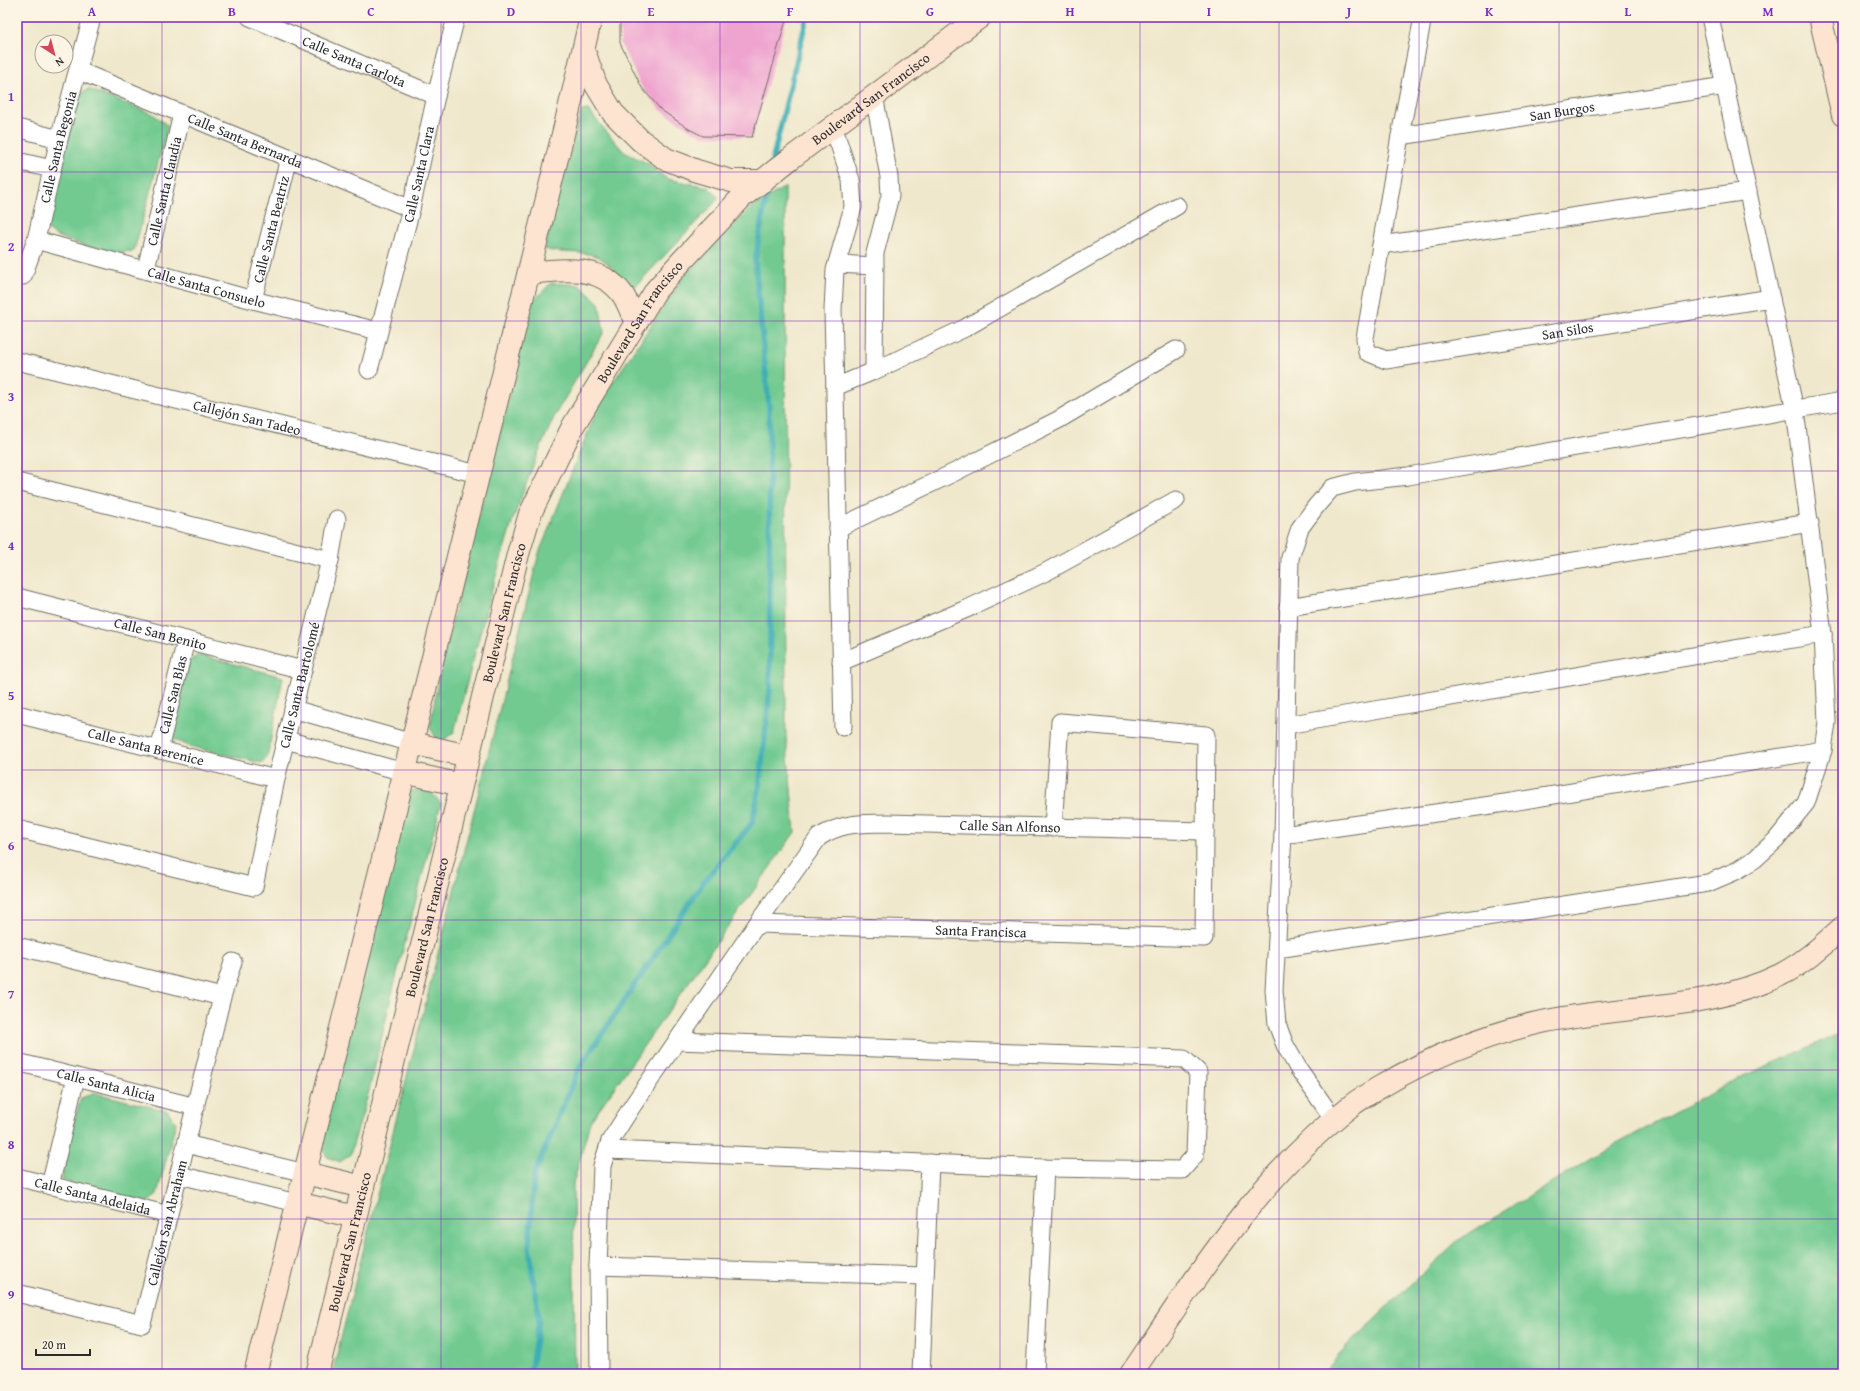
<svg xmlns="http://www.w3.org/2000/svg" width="1860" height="1391" font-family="'Gentium Book Plus',serif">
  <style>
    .green { fill: #72ca91; stroke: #4e7a5e }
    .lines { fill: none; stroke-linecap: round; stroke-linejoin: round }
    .stream { stroke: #3daeb6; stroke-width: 5.5 }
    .building { fill: #efa4d0 }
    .street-casing { stroke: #706d63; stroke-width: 19 }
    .secondary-casing { stroke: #706d63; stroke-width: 24 }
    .street { stroke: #fff; stroke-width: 17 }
    .secondary { stroke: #fde4d1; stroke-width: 22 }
    .grid { fill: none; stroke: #7b2cbf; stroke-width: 1; stroke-opacity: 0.55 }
    .labels { text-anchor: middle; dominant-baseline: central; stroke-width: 3; stroke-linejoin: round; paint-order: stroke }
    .street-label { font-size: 14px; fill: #2b2b2b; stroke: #fcf5e5 }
    .neatline { fill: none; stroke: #7b2cbf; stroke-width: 1.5 }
    .grid-label { font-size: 13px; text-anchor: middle; font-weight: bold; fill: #7b2cbf }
  </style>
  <rect width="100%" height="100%" fill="#fcf5e5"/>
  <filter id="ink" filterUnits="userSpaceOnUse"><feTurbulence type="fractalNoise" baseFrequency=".025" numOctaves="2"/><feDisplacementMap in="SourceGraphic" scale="8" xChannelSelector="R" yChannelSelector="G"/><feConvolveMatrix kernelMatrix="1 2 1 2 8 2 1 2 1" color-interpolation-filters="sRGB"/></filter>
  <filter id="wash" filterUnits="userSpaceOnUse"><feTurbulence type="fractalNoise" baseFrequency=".012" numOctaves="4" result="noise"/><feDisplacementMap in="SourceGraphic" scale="16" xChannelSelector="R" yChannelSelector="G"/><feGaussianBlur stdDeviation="0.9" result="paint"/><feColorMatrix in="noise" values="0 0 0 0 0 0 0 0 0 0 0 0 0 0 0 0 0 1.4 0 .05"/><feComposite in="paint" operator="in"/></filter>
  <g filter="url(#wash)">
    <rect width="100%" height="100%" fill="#efe8cc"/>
    <path class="green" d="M 88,89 L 153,114 L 168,126 L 134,251 L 107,253 L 56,236 L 47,229 L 79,95 Z
      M 588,110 L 624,152 L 647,163 L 667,179 L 708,187 L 719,198 L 631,291 C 621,280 611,262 596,256 C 583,251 560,254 544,249 L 581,111 Z
      M 785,187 L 786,736 L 795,832 L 590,1122 L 573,1184 L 575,1374 L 332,1374 L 539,553 L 601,400 L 686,273 L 753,206 Z
      M 551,283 L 579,285 L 599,303 L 604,332 L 555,415 L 536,458 L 513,519 L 490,596 L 454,732 L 440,743 L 430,728 L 439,675 L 532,302 Z
      M 199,655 L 283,677 L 267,758 L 261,763 L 189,746 L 171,738 L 188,662 Z
      M 428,789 L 441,803 L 394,985 L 368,1095 L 350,1155 L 340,1162 L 327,1157 L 319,1143 L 408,791 Z
      M 1843,1032 L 1843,1374 L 1322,1374 L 1353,1340 L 1457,1241 L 1589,1159 L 1739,1078 Z
      M 95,1093 L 168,1111 L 176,1123 L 157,1194 L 149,1202 L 77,1186 L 62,1179 L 71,1132 L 81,1098 Z"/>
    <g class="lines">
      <path class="stream" d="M 771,166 L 807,17
        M 530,1374 L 539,1320 L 529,1247 L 534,1175 L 579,1068 L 703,883 L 752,823 L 759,789 L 770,690 L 769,407 L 755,261 L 768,185"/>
    </g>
    <g id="blocks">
      <path class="building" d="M 620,17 L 787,17 L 752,137 L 703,136 L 689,129 L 661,110 L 642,88 L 620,43 Z"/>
    </g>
  </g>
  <g filter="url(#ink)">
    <use href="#blocks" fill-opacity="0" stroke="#706d63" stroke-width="1"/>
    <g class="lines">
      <defs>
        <g id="street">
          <path id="s1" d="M 250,17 L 436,96"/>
          <path id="s2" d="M 1423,17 L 1400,136 L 1365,338 L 1367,352 L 1386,360 L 1771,298"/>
          <path id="s3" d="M 79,71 L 411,209"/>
          <path d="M 833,126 L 851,180 L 853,207 L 835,270 L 833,310 L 843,727"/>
          <path d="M 17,128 L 59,139"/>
          <path id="s4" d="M 1400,136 L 1725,86"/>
          <path d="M 17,161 L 52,169"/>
          <path id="s5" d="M 36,240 L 253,300 L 378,331"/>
          <path d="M 1381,245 L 1748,191"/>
          <path d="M 837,264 L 875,266"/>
          <path id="s6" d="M 146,269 L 182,114"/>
          <path id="s7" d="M 23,276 L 36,240 L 59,139 L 92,17"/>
          <path id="s8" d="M 253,300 L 289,158"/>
          <path id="s9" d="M 17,361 L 478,474"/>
          <path id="s10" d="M 369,370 L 411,209 L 436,96 L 456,17"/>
          <path d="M 874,371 L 875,253 L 890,196 L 889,177 L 874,95"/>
          <path d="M 835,387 L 874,371 L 965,328 L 1177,206"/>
          <path d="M 17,482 L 330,560"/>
          <path d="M 838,528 L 953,473 L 1058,420 L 1176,350"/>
          <path id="s11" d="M 17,597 L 303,670"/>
          <path d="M 1288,607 L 1810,523"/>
          <path d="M 841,662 L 971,607 L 1046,572 L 1176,500"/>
          <path d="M 293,709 L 412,743"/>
          <path id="s12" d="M 17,714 L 276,779"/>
          <path d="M 1286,725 L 1823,634"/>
          <path d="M 286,740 L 404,772"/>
          <path id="s13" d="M 159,750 L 186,640"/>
          <path id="s14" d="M 17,829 L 254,887 L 276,779 L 330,560 L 337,519"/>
          <path d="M 1283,835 L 1512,802 L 1823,750"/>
          <path id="s15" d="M 757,924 L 1204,938 L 1206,735 L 1060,722 L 1053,828"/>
          <path d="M 17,946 L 222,997"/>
          <path d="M 1277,949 L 1708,883 L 1736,871 L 1755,859 L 1776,840 L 1806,803 L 1823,750 L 1827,722 L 1823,634 L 1795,410 L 1710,17"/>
          <path id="s16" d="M 17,1062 L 196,1107"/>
          <path d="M 1334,1120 L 1298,1068 L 1285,1045 L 1277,1024 L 1274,990 L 1283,835 L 1290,558 L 1300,528 L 1317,505 L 1332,488 L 1355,482 L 1408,476 L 1843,401"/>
          <path d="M 186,1144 L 305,1173"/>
          <path d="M 608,1150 L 1045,1168 L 1182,1170 L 1195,1155 L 1198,1072 L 1184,1059 L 677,1041"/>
          <path d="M 179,1175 L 297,1203"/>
          <path id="s17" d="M 17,1177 L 169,1215"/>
          <path d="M 50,1186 L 76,1077"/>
          <path d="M 598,1266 L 924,1276"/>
          <path id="s18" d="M 17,1293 L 142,1324 L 222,997 L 233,962"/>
          <path id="s19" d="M 599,1374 L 598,1266 L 602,1166 L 610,1141 L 633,1105 L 757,924 L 819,837 C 844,822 859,824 887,823 L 1205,831"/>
          <path d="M 921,1374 L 930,1163"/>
          <path d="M 1035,1374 L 1045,1168"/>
        </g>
        <g id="secondary">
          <path d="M 1820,17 L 1843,115"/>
          <path d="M 584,51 L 596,85 L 613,113 L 640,140 L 666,159 L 697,171 L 731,181 L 763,181"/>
          <path d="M 529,273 C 561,269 601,264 623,295 C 628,303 632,314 636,323"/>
          <path d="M 412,743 L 468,756"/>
          <path d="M 404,772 L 461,785"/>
          <path d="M 305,1173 L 363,1187"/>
          <path d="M 297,1203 L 355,1217"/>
          <path d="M 255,1374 L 565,126 L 591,17"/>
          <path id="s20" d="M 317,1374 L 518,554 L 530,514 L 573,426 L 656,290 L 680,263 L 742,197 L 790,159 L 980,17"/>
          <path d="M 1131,1374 C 1196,1278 1259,1176 1352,1105 C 1361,1098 1372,1092 1382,1086 C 1431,1057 1482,1036 1537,1023 C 1616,1005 1707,1011 1780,975 C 1803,964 1824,944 1843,927"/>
        </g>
      </defs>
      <use href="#street" class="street-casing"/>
      <use href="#secondary" class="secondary-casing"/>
      <use href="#street" class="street"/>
      <use href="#secondary" class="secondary"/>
    </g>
  </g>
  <path class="grid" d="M 162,17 L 162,1374M 301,17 L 301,1374M 441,17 L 441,1374M 581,17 L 581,1374M 720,17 L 720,1374M 860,17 L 860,1374M 1000,17 L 1000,1374M 1140,17 L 1140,1374M 1279,17 L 1279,1374M 1419,17 L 1419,1374M 1559,17 L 1559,1374M 1698,17 L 1698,1374M 17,172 L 1843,172M 17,321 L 1843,321M 17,471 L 1843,471M 17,621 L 1843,621M 17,770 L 1843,770M 17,920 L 1843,920M 17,1070 L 1843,1070M 17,1219 L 1843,1219"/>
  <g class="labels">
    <g class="street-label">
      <text stroke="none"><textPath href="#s1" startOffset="113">Calle Santa Carlota</textPath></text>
      <text stroke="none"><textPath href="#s20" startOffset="1432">Boulevard San Francisco</textPath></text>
      <text stroke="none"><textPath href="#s4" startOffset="164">San Burgos</textPath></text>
      <text stroke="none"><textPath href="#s3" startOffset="180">Calle Santa Bernarda</textPath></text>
      <text stroke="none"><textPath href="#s7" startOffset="134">Calle Santa Begonia</textPath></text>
      <text stroke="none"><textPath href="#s10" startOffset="202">Calle Santa Clara</textPath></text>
      <text stroke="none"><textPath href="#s6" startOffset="80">Calle Santa Claudia</textPath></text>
      <text stroke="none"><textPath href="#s8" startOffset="73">Calle Santa Beatriz</textPath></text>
      <text stroke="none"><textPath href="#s5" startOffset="177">Calle Santa Consuelo</textPath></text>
      <text stroke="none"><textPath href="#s20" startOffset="1108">Boulevard San Francisco</textPath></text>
      <text stroke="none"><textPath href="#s2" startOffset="545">San Silos</textPath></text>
      <text stroke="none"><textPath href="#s9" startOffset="237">Callejón San Tadeo</textPath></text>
      <text stroke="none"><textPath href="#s20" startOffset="784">Boulevard San Francisco</textPath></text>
      <text stroke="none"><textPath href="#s11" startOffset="148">Calle San Benito</textPath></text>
      <text stroke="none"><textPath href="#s14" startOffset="451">Calle Santa Bartolomé</textPath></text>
      <text stroke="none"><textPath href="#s13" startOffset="57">Calle San Blas</textPath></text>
      <text stroke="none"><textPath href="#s12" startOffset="133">Calle Santa Berenice</textPath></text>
      <text stroke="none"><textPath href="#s19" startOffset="797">Calle San Alfonso</textPath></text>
      <text stroke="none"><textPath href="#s20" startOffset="460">Boulevard San Francisco</textPath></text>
      <text stroke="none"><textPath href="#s15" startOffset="224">Santa Francisca</textPath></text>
      <text stroke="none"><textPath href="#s16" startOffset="92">Calle Santa Alicia</textPath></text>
      <text stroke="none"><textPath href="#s17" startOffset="78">Calle Santa Adelaida</textPath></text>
      <text stroke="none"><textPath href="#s18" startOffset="233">Callejón San Abraham</textPath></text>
      <text stroke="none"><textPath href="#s20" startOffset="136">Boulevard San Francisco</textPath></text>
    </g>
  </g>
  <rect width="1860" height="1391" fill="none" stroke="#fcf5e5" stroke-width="44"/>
  <g transform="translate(54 54) rotate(144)"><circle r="19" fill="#fcf5e5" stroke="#a8a49b"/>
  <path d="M0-3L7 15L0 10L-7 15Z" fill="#d1495b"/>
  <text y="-6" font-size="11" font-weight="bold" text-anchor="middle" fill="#2b2b2b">N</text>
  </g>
  <path d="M36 1349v6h54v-6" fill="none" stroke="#2b2b2b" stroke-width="2"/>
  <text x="42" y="1349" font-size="12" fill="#2b2b2b" stroke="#fcf5e5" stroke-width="3" paint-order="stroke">20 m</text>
  <rect x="22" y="22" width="1816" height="1347" class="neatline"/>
  <g class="grid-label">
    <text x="92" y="16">A</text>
    <text x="232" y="16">B</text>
    <text x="371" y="16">C</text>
    <text x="511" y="16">D</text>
    <text x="651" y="16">E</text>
    <text x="790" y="16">F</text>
    <text x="930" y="16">G</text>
    <text x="1070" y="16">H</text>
    <text x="1209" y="16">I</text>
    <text x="1349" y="16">J</text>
    <text x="1489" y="16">K</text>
    <text x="1628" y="16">L</text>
    <text x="1768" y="16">M</text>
    <text x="11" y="101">1</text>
    <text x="11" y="251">2</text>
    <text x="11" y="401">3</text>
    <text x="11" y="550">4</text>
    <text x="11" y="700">5</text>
    <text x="11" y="850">6</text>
    <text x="11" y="999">7</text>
    <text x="11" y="1149">8</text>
    <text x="11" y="1299">9</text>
  </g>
</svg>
